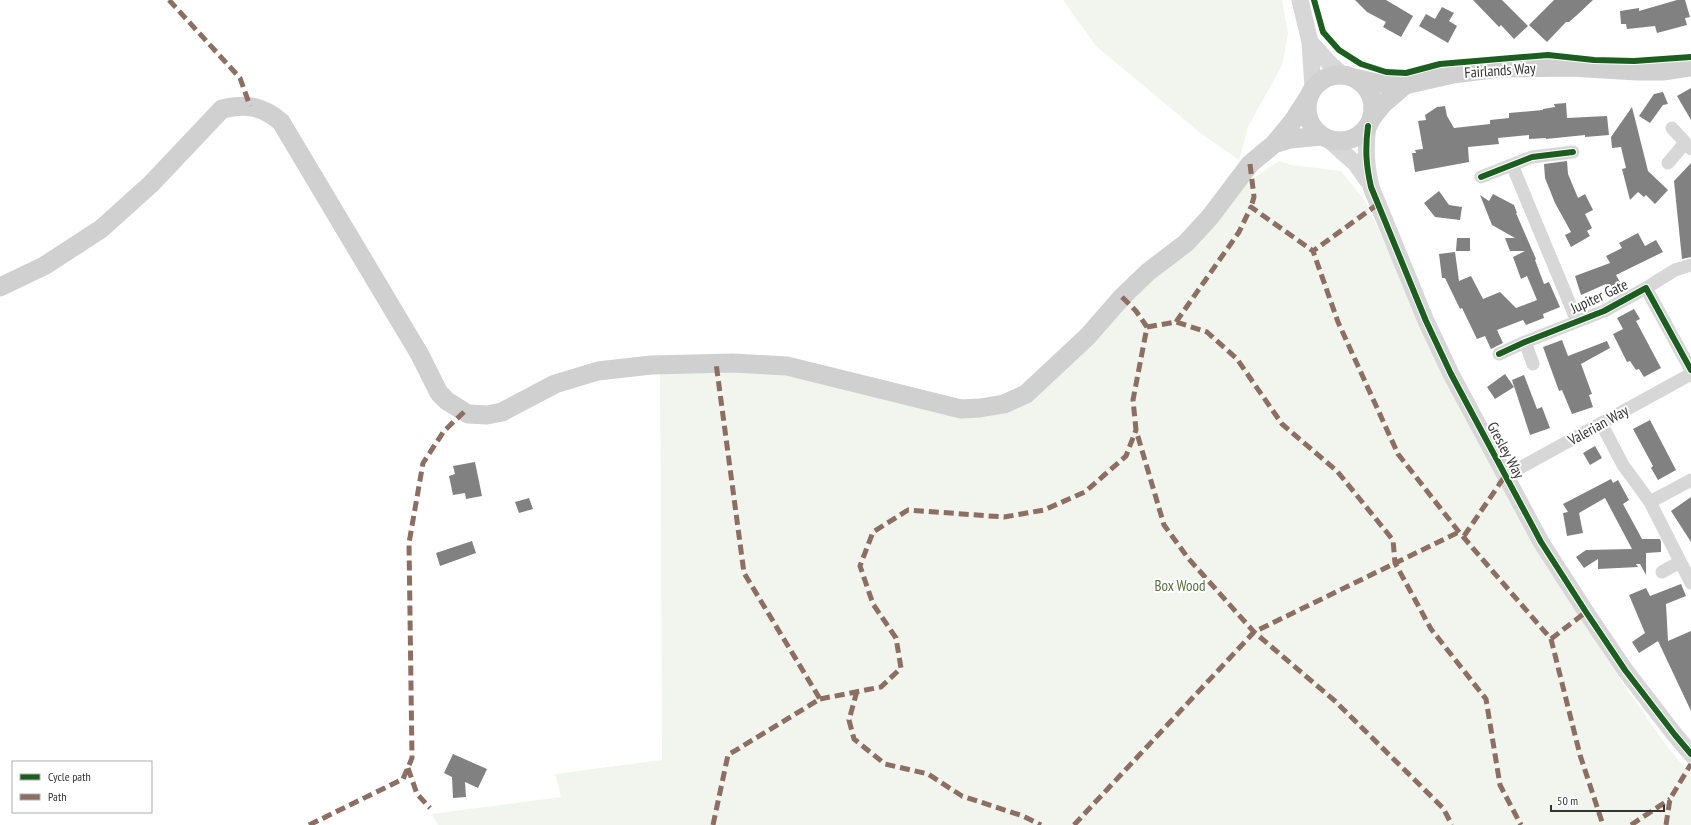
<svg xmlns="http://www.w3.org/2000/svg" width="1691" height="825" font-family="'PT Sans Narrow',sans-serif">
  <style>
    .green { fill: #f1f5ed }
    .building { fill: #818181 }
    .lines { fill: none; stroke-linecap: round; stroke-linejoin: round }
    .minor { stroke: #d7d7d7; stroke-width: 13 }
    .tertiary { stroke: #d7d7d7; stroke-width: 17 }
    .secondary { stroke: #d0d0d0; stroke-width: 19 }
    .quiet { stroke: #8d6e63; stroke-width: 5; stroke-dasharray: 10 5; stroke-linecap: butt }
    .cycleway-casing { stroke: #fff; stroke-width: 8 }
    .cycleway { stroke: #1b5e20; stroke-width: 6 }
    .labels { text-anchor: middle; dominant-baseline: central; stroke-width: 4; stroke-linejoin: round; paint-order: stroke }
    .street-label { font-size: 15px; fill: #333; stroke: #fff }
    .park-label { font-size: 15px; fill: #56703f; stroke: #fff }
  </style>
  <rect width="100%" height="100%" fill="#fff"/>
  <path class="green" d="M 1063,0 L 1282,0 L 1288,34 L 1282,65 L 1248,127 L 1239,160 L 1199,132 L 1096,46 Z
    M 1279,161 L 1292,165 L 1341,171 L 1365,201 L 1397,269 L 1535,546 L 1619,678 L 1666,745 L 1691,775 L 1691,825 L 438,825 L 432,814 L 561,797 L 555,774 L 662,760 L 660,371 L 774,373 L 881,397 L 960,418 L 1043,386 L 1103,334 L 1123,301 L 1196,246 L 1248,182 Z"/>
  <path class="building" d="M 1355,0 L 1386,0 L 1413,16 L 1401,37 L 1383,27 L 1386,22 L 1367,12 Z
    M 1473,0 L 1502,0 L 1528,26 L 1514,39 L 1501,25 L 1499,27 Z
    M 1554,0 L 1593,0 L 1577,15 L 1569,22 L 1566,22 L 1547,42 L 1529,25 Z
    M 1677,0 L 1685,0 L 1690,17 L 1685,18 L 1687,25 L 1657,33 L 1655,26 L 1627,29 L 1626,24 L 1621,24 L 1620,11 L 1639,8 L 1639,11 Z
    M 1442,7 L 1454,13 L 1449,21 L 1457,26 L 1448,43 L 1419,26 L 1426,14 L 1435,19 Z
    M 1691,88 L 1691,120 L 1677,96 Z
    M 1663,92 L 1668,104 L 1663,105 L 1650,123 L 1639,116 L 1654,94 Z
    M 1566,103 L 1567,118 L 1607,116 L 1609,135 L 1585,137 L 1585,135 L 1546,139 L 1546,138 L 1529,139 L 1529,135 L 1498,138 L 1499,144 L 1468,147 L 1469,162 L 1415,172 L 1412,153 L 1416,153 L 1415,150 L 1423,149 L 1418,121 L 1426,120 L 1425,115 L 1437,107 L 1445,106 L 1447,116 L 1454,128 L 1490,124 L 1490,120 L 1509,118 L 1509,113 L 1543,110 L 1543,109 L 1555,107 L 1554,104 Z
    M 1632,107 L 1648,171 L 1668,190 L 1655,204 L 1646,195 L 1644,197 L 1638,192 L 1630,200 L 1622,169 L 1626,168 L 1621,147 L 1612,148 L 1611,137 Z
    M 1567,161 L 1568,174 L 1578,198 L 1585,194 L 1593,210 L 1585,214 L 1592,228 L 1587,231 L 1590,236 L 1571,247 L 1565,235 L 1571,232 L 1555,203 L 1545,178 L 1544,164 Z
    M 1691,163 L 1691,257 L 1682,259 L 1674,181 Z
    M 1439,191 L 1449,205 L 1462,207 L 1460,220 L 1435,217 L 1424,203 Z
    M 1493,194 L 1514,205 L 1517,213 L 1516,213 L 1536,259 L 1535,260 L 1544,284 L 1549,282 L 1560,307 L 1543,314 L 1544,318 L 1526,325 L 1523,320 L 1497,330 L 1503,343 L 1491,349 L 1485,336 L 1477,339 L 1462,308 L 1460,309 L 1445,278 L 1442,278 L 1439,254 L 1455,252 L 1459,281 L 1471,276 L 1483,299 L 1500,292 L 1516,308 L 1537,300 L 1527,276 L 1521,279 L 1513,257 L 1525,251 L 1510,251 L 1505,238 L 1515,238 L 1492,225 L 1480,195 L 1489,201 Z
    M 1638,233 L 1645,246 L 1656,240 L 1663,252 L 1616,275 L 1620,282 L 1608,288 L 1606,284 L 1581,295 L 1575,276 L 1610,263 L 1606,256 L 1622,248 L 1619,243 Z
    M 1457,238 L 1470,238 L 1470,251 L 1456,251 Z
    M 1634,309 L 1640,319 L 1636,321 L 1661,368 L 1644,377 L 1639,369 L 1636,370 L 1630,361 L 1627,362 L 1613,334 L 1623,329 L 1617,318 Z
    M 1562,340 L 1568,356 L 1607,341 L 1610,348 L 1581,364 L 1592,394 L 1589,395 L 1593,407 L 1572,414 L 1562,390 L 1559,391 L 1543,347 Z
    M 1505,374 L 1514,387 L 1495,399 L 1487,387 Z
    M 1524,375 L 1537,409 L 1542,407 L 1550,428 L 1530,435 L 1512,380 Z
    M 1650,420 L 1676,470 L 1658,480 L 1651,468 L 1653,466 L 1633,429 Z
    M 1595,446 L 1602,458 L 1590,465 L 1583,453 Z
    M 475,462 L 482,496 L 466,499 L 465,493 L 453,495 L 449,476 L 455,474 L 453,466 Z
    M 1611,479 L 1613,483 L 1618,480 L 1629,500 L 1623,504 L 1642,539 L 1660,539 L 1661,542 L 1661,552 L 1646,553 L 1646,575 L 1640,564 L 1636,564 L 1638,567 L 1598,569 L 1598,559 L 1584,568 L 1576,557 L 1586,550 L 1632,549 L 1605,498 L 1579,513 L 1583,533 L 1567,536 L 1563,513 L 1568,512 L 1563,504 Z
    M 1691,497 L 1691,542 L 1671,511 Z
    M 529,498 L 533,509 L 519,513 L 515,502 Z
    M 472,541 L 476,553 L 440,566 L 436,553 Z
    M 1681,584 L 1686,596 L 1666,604 L 1668,641 L 1691,631 L 1691,711 L 1658,641 L 1639,653 L 1632,642 L 1645,633 L 1629,595 L 1646,588 L 1650,596 Z
    M 453,754 L 487,769 L 478,788 L 465,782 L 466,797 L 453,798 L 452,777 L 444,773 Z"/>
  <g class="lines">
    <path class="minor" d="M 1672,128 L 1691,149
      M 1668,163 L 1685,143
      M 1512,165 L 1577,321
      M 1481,177 L 1532,157 L 1573,152
      M 1646,288 L 1675,270 L 1691,265
      M 1525,342 L 1533,364
      M 1499,354 L 1525,342 L 1604,311 L 1646,288 L 1691,370
      M 1601,423 L 1623,465 L 1650,502 L 1691,583
      M 1505,476 L 1691,374
      M 1650,502 L 1691,480
      M 1662,572 L 1680,562"/>
    <path class="tertiary" d="M 1300,0 L 1310,42 L 1313,88
      M 1310,42 L 1331,65 L 1343,75
      M 1368,126 C 1365,149 1366,165 1371,187 L 1426,321 L 1451,374 L 1541,542 L 1586,612 L 1625,670 L 1675,735 L 1691,754
      M 1328,139 L 1356,164 L 1367,180"/>
    <path class="secondary" d="M1307 108a33 33 0 1 1 66 0a33 33 0 1 1-66 0Z
      M 1354,78 L 1377,83 L 1405,85 L 1453,74 L 1500,68 L 1570,67 L 1637,71 L 1663,71 L 1691,67
      M 1372,118 L 1383,104 L 1405,85
      M 1274,144 L 1290,139 L 1322,136
      M 0,287 L 44,266 L 101,229 L 151,184 L 222,109 C 245,103 263,106 281,122 L 420,355 L 439,393 L 447,401 L 468,414 L 487,415 L 502,412 L 555,384 L 598,371 L 651,365 L 733,363 L 787,366 L 961,409 L 980,408 L 1004,404 L 1026,394 L 1088,336 L 1122,297 L 1148,272 L 1186,243 L 1210,217 L 1250,164 L 1274,144 L 1293,121 L 1309,96"/>
    <path class="quiet" d="M 169,0 L 240,78 L 250,106
      M 1250,164 L 1254,197 L 1251,207
      M 1378,204 L 1313,251 L 1338,322 L 1398,454 L 1459,532 L 1551,639 L 1580,755 L 1603,825
      M 1122,297 L 1136,311 L 1147,327 L 1133,400 L 1136,430 L 1164,525 L 1188,558 L 1254,632 L 1335,701 L 1443,808 L 1452,825
      M 1176,322 L 1239,232 L 1251,207 L 1313,251
      M 1147,327 L 1176,322 L 1207,332 L 1237,359 L 1282,424 L 1337,471 L 1393,540 L 1395,563 L 1431,629 L 1486,699 L 1500,785 L 1521,825
      M 1464,536 L 1505,476
      M 1551,639 L 1586,612
      M 857,691 L 849,720 L 854,739 L 885,764 L 928,774 L 962,796 L 1023,816 L 1041,825
      M 820,699 L 881,687 L 901,668 L 896,638 L 873,604 L 860,566 L 873,532 L 908,510 L 1004,517 L 1044,510 L 1085,492 L 1126,456 L 1136,430
      M 408,768 L 417,794 L 430,808
      M 309,825 L 403,779 L 412,758 L 409,543 L 423,463 L 444,431 L 464,412
      M 713,825 L 728,755 L 820,699 L 744,573 L 716,363
      M 1074,825 L 1254,632 L 1459,532
      M 1631,825 L 1670,799
      M 1666,825 L 1670,799 L 1691,764"/>
    <defs>
      <path id="cycleway" d="M 1314,0 L 1323,32 L 1339,50 L 1361,64 L 1386,72 L 1406,73 L 1440,64 L 1548,55 L 1594,60 L 1634,61 L 1691,57
        M 1368,126 C 1365,149 1366,165 1371,187 L 1426,321 L 1451,374 L 1541,542 L 1586,612 L 1625,670 L 1675,735 L 1691,754
        M 1481,177 L 1532,157 L 1573,152
        M 1499,354 L 1525,342 L 1604,311 L 1646,288 L 1691,370"/>
    </defs>
    <use href="#cycleway" class="cycleway-casing"/>
    <use href="#cycleway" class="cycleway"/>
  </g>
  <g class="labels">
    <g class="street-label">
      <text transform="translate(1500 70) rotate(-4)">Fairlands Way</text>
      <text transform="translate(1599 296) rotate(-25)">Jupiter Gate</text>
      <text transform="translate(1598 425) rotate(-29)">Valerian Way</text>
      <text transform="translate(1506 450) rotate(62)">Gresley Way</text>
    </g>
    <g class="park-label">
      <text x="1180" y="585">Box Wood</text>
    </g>
  </g>
  <rect x="12" y="761" width="140" height="52" fill="#ffffff" stroke="#adadad"/>
  <rect x="20" y="774" width="20" height="6" fill="#1b5e20" stroke="#adadad"/>
  <text x="48" y="781" font-size="12" fill="#333333">Cycle path</text>
  <rect x="20" y="794" width="20" height="6" fill="#8d6e63" stroke="#adadad"/>
  <text x="48" y="801" font-size="12" fill="#333333">Path</text>
  <path d="M1551 805v6h113v-6" fill="none" stroke="#333333" stroke-width="2"/>
  <text x="1557" y="805" font-size="12" fill="#333333" stroke="#ffffff" stroke-width="3" paint-order="stroke">50 m</text>
</svg>
